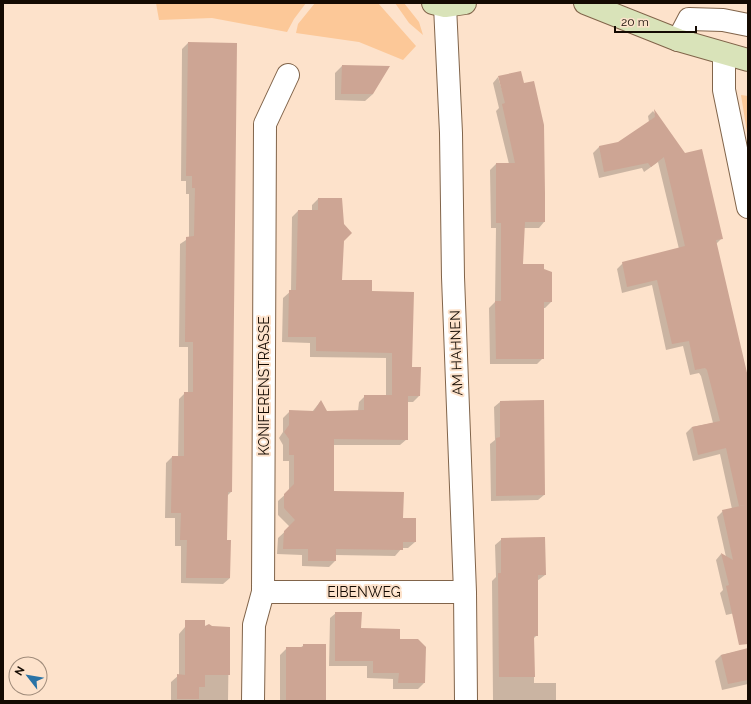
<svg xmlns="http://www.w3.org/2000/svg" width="751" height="704" font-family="Raleway,sans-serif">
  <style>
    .green { fill: #fcc898 }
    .shadow { fill: #0003 }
    .building { fill: #cda594 }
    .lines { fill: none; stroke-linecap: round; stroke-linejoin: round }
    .street-casing { stroke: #81644a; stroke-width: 24 }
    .secondary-casing { stroke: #81644a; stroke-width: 24 }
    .street { stroke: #fff; stroke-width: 22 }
    .secondary { stroke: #d9e3b9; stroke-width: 22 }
    .labels { text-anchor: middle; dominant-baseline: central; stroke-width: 4; stroke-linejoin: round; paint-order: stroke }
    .street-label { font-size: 14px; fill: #140a02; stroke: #fde2cb }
  </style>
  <rect width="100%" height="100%" fill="#fde2cb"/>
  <path class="green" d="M 156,3 L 306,3 L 294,19 L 287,32 L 212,18 L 159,20 Z
    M 315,3 L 378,3 L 416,46 L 403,60 L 359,42 L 296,33 L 298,24 Z
    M 395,3 L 404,3 L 419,22 L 423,35 L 409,23 Z
    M 741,95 L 748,96 L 748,139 Z"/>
  <path class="shadow" d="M 188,43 L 231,492 L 227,496 L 226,541 L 230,578 L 223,584 L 181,583 L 181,546 L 175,546 L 175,518 L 165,518 L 166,463 L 172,457 L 178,457 L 179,399 L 185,393 L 188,393 L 188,347 L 179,347 L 180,244 L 189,238 L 189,194 L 186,194 L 186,181 L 181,181 L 182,49 Z
    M 342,66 L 373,94 L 365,101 L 335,100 L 335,73 Z
    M 498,77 L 544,222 L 539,228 L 524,228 L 522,265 L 551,302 L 545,308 L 543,308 L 543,358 L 537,364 L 490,364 L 489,308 L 495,302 L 496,228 L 491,228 L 490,170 L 496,164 L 509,164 L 496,111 L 499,108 L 493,83 Z
    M 653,111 L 684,154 L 722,238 L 715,245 L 748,382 L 748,610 L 726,615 L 720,593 L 723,590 L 716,560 L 721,554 L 726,557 L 717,517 L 723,511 L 732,509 L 720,454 L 693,461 L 686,433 L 692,427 L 713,423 L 701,376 L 699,373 L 690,375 L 683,346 L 666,350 L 652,285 L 622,293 L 617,269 L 623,263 L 679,249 L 658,162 L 644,172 L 642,168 L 599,178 L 593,153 L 599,147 L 619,143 L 649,122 L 648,116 Z
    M 318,199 L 343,240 L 341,281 L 371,292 L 411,368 L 419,396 L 413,402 L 407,402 L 407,439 L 400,445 L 333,445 L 333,492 L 402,519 L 415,542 L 408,548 L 402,548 L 395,556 L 335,555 L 335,561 L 329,567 L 302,566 L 302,555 L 277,554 L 278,538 L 290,527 L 278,515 L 278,501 L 289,491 L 289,461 L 283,461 L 283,445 L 279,438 L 283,432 L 283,418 L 290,411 L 312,412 L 320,402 L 327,412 L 358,411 L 359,402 L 365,396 L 386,396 L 386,358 L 310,357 L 310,343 L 282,342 L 283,298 L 291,291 L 292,217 L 298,211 L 312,211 L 312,205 Z
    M 500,402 L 544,495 L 538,500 L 491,501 L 490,444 L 495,440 L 494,407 Z
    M 502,539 L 545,575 L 537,581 L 537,635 L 534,638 L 534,683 L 556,683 L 556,701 L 493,701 L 492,581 L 496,577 L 495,545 Z
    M 336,613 L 360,629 L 425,648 L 424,683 L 418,689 L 393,689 L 393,679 L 367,678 L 367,666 L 329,666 L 330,618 Z
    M 185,627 L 229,628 L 228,701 L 171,701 L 171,682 L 179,675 L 179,634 Z
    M 304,645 L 325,701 L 280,701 L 280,655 L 287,648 L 300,648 Z
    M 748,649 L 748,684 L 722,690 L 715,661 L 721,655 Z"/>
  <path class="building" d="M 188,42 L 237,43 L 232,492 L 228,492 L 227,540 L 231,540 L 230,578 L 186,578 L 187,540 L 180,540 L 181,513 L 171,513 L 172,456 L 184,456 L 184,392 L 193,392 L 193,342 L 185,342 L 186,237 L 194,236 L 195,188 L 192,188 L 192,176 L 186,176 Z
    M 342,65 L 390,66 L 373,94 L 341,94 Z
    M 521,71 L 524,83 L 534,81 L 544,125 L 545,194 L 545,222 L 525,222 L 523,264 L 544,264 L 544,269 L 552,272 L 552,302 L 544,302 L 544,359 L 496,359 L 495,301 L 501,301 L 501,223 L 496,223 L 496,163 L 515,163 L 502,104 L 505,103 L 498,76 Z
    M 654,109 L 685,153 L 702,149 L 723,239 L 716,240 L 748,377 L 748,644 L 739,645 L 726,586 L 729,585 L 721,553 L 733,560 L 722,510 L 745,505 L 739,506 L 726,448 L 698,455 L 692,427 L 720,421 L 707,370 L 705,368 L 695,370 L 689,341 L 672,344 L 657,280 L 627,287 L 622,262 L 685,246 L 664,157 L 651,167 L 648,163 L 604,172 L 599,146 L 618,142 L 655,117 Z
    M 318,198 L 342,198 L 344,224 L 352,233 L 344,241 L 342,280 L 372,280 L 372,291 L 414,292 L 412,367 L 421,367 L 420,396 L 408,396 L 408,440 L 334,439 L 334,491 L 404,492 L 403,518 L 416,518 L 416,542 L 403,542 L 403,550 L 336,549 L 336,561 L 308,561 L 308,549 L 283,549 L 284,531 L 295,520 L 284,508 L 284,494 L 294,484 L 294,455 L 289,455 L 289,439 L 284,432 L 289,425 L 289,410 L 314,411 L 321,400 L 327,411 L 364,410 L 364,395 L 392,395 L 392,353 L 316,351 L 316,337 L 288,337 L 289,290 L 296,290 L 298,210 L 318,210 Z
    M 544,400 L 545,495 L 496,496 L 496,438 L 500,437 L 500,401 Z
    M 545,537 L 546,575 L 538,575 L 538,636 L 534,636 L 535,677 L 499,677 L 498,573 L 501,573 L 501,538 Z
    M 335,612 L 362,612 L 361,628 L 400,629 L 400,639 L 418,639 L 426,647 L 425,683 L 398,683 L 399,673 L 373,673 L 373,661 L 335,661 Z
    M 185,620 L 205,620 L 205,626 L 209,624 L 212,626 L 230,627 L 230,675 L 205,675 L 205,687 L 199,687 L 199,699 L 177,699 L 177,674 L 185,675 Z
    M 303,644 L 326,644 L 326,701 L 286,701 L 286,647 L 303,647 Z
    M 748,648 L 748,680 L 728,684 L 721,655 Z"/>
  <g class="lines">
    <defs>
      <path id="street" d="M 445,6 L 451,133 L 453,277 L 465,592 L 466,701
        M 678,40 L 689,19 L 723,20 L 748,25
        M 724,54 L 724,90 L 748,207
        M 263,592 L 465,592
        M 253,701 L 254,625 L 263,592 L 265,124 L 288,75"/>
      <path id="secondary" d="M 433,3 L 445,6 L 465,3
        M 585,3 L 678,40 L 748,60"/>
    </defs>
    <use href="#street" class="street-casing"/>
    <use href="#secondary" class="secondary-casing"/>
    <use href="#street" class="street"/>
    <use href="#secondary" class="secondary"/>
  </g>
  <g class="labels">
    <g class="street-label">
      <text transform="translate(456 353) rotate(-92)">AM HAHNEN</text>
      <text transform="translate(264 386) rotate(-90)">KONIFERENSTRASSE</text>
      <text x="364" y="592">EIBENWEG</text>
    </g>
  </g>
  <rect width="751" height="704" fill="none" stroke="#140a02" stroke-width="8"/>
  <g transform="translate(28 676) rotate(301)"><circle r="19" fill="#fde2cb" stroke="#a08c7b"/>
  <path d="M0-3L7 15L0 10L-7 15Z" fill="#2a73a6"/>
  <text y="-6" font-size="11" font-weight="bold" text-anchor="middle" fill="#140a02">N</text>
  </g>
  <path d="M615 26v6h81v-6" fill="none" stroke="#140a02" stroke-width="2"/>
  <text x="621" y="26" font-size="12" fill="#140a02" stroke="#fde2cb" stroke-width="3" paint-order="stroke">20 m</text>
</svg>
